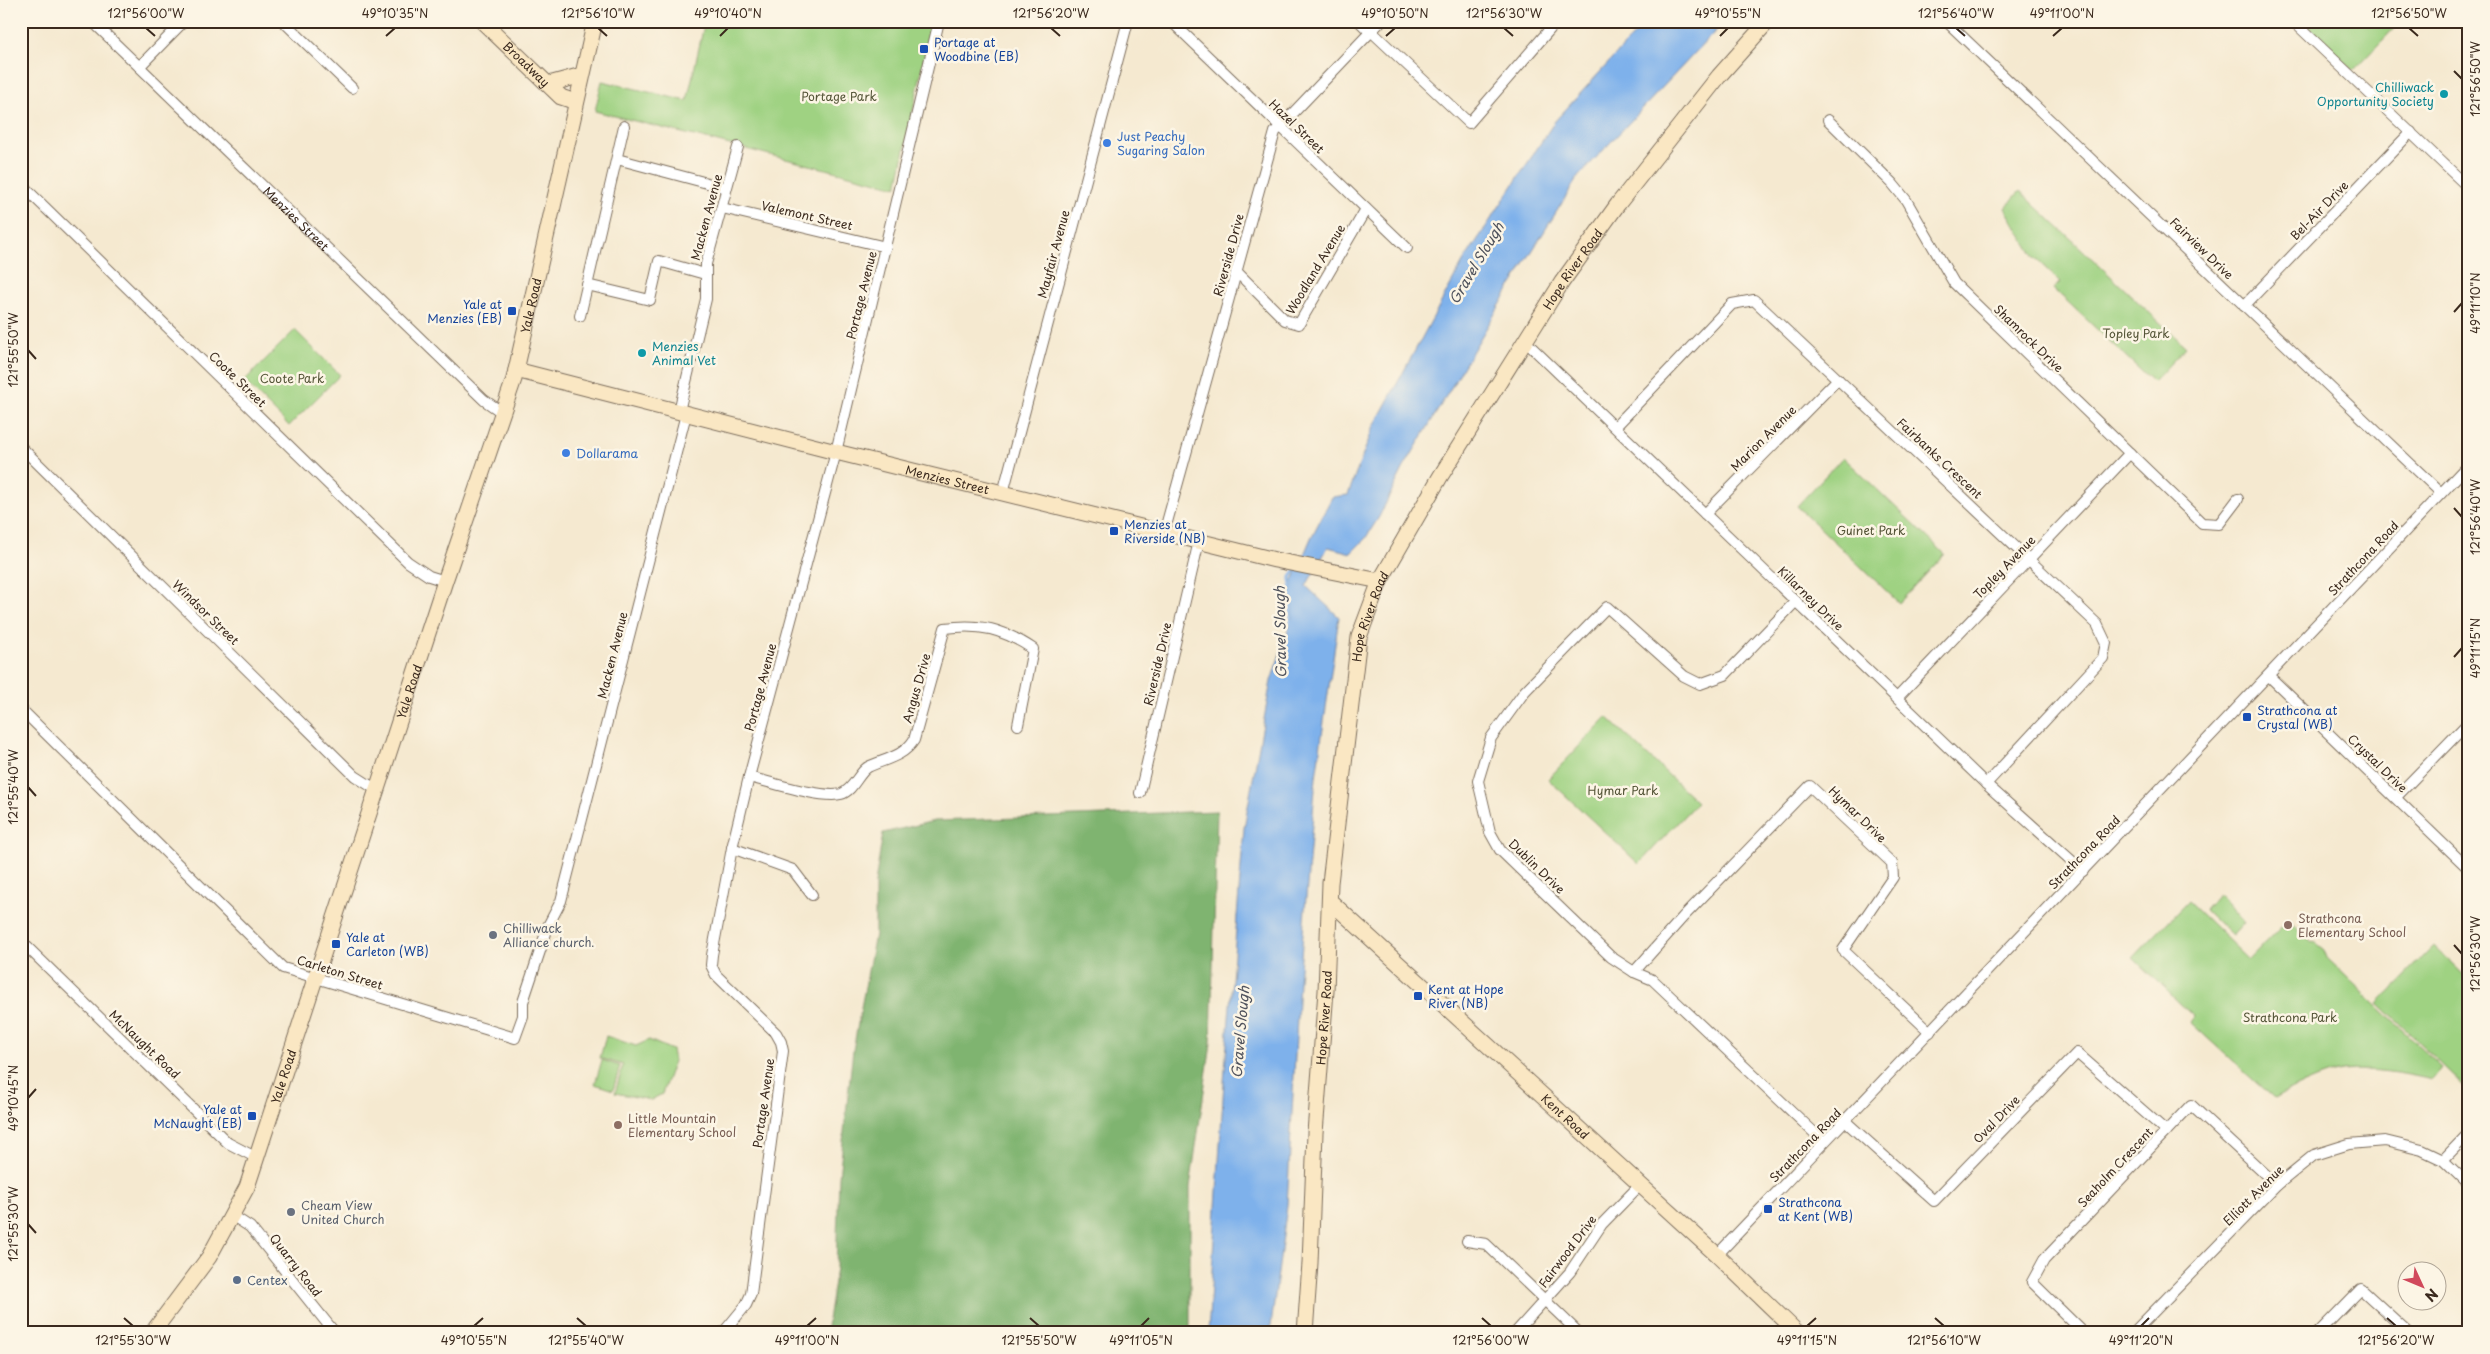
<svg xmlns="http://www.w3.org/2000/svg" width="2490" height="1354" font-family="'Playpen Sans',sans-serif">
  <style>
    .green { fill: #9fd282; stroke: #6d7e50 }
    .forest { fill: #7fb470; stroke: #5d6f47 }
    .water { fill: #7eb1eb; stroke: #5c6e84 }
    .lines { fill: none; stroke-linecap: round; stroke-linejoin: round }
    .stream { stroke: #7eb1eb; stroke-width: 3 }
    .street-casing { stroke: #7c6d5c; stroke-width: 12 }
    .secondary-casing { stroke: #7c6d5c; stroke-width: 17 }
    .street { stroke: #fff; stroke-width: 10 }
    .secondary { stroke: #fae7c3; stroke-width: 15 }
    .ticks { fill: none; stroke: #3b2a1e; stroke-width: 2 }
    .transit-dot { fill: #1a4fb4; stroke: #fcf5e5; stroke-width: 2 }
    .culture-dot { fill: #0f9aa8; stroke: #fcf5e5; stroke-width: 2 }
    .shop-dot { fill: #3f7fe0; stroke: #fcf5e5; stroke-width: 2 }
    .education-dot { fill: #8d6e63; stroke: #fcf5e5; stroke-width: 2 }
    .worship-dot { fill: #6b7280; stroke: #fcf5e5; stroke-width: 2 }
    .service-dot { fill: #5c6f8a; stroke: #fcf5e5; stroke-width: 2 }
    .labels { text-anchor: middle; dominant-baseline: central; stroke-width: 5; stroke-linejoin: round; paint-order: stroke }
    .transit-label { font-size: 12px; fill: #164399; stroke: #fcf5e5; text-anchor: start }
    .street-label { font-size: 12px; fill: #3b2a1e; stroke: #fcf5e5 }
    .culture-label { font-size: 12px; fill: #0d838f; stroke: #fcf5e5; text-anchor: end }
    .park-label { font-size: 12px; fill: #545437; stroke: #fcf5e5 }
    .shop-label { font-size: 12px; fill: #366cbe; stroke: #fcf5e5; text-anchor: start }
    .education-label { font-size: 12px; fill: #785e54; stroke: #fcf5e5; text-anchor: start }
    .worship-label { font-size: 12px; fill: #5b616d; stroke: #fcf5e5; text-anchor: start }
    .service-label { font-size: 12px; fill: #4e5e75; stroke: #fcf5e5; text-anchor: start }
    .water-label { font-size: 14px; font-style: italic; fill: #4f525c; stroke: #fcf5e5 }
    .neatline { fill: none; stroke: #3b2a1e; stroke-width: 2 }
    .ticks-label { font-size: 12px; text-anchor: middle; fill: #3b2a1e }
  </style>
  <rect width="100%" height="100%" fill="#fcf5e5"/>
  <filter id="ink" filterUnits="userSpaceOnUse"><feTurbulence type="fractalNoise" baseFrequency=".02" numOctaves="2"/><feDisplacementMap in="SourceGraphic" scale="10" xChannelSelector="R" yChannelSelector="G"/><feConvolveMatrix kernelMatrix="1 2 1 2 8 2 1 2 1" color-interpolation-filters="sRGB"/></filter>
  <filter id="wash" filterUnits="userSpaceOnUse"><feTurbulence type="fractalNoise" baseFrequency=".0096" numOctaves="4" result="noise"/><feDisplacementMap in="SourceGraphic" scale="20" xChannelSelector="R" yChannelSelector="G"/><feGaussianBlur stdDeviation="1.12" result="paint"/><feColorMatrix in="noise" values="0 0 0 0 0 0 0 0 0 0 0 0 0 0 0 0 0 1.4 0 .05"/><feComposite in="paint" operator="in"/></filter>
  <g filter="url(#wash)">
    <rect width="100%" height="100%" fill="#f5e9d0"/>
    <path class="green" d="M 705,21 L 932,21 L 897,187 L 595,111 L 602,81 L 687,101 Z
      M 2302,21 L 2401,21 L 2353,71 Z
      M 2020,191 L 2186,347 L 2153,382 L 2054,289 L 2060,282 L 2035,258 L 2005,208 Z
      M 295,330 L 340,375 L 289,426 L 244,381 Z
      M 1843,457 L 1945,554 L 1899,603 L 1797,506 Z
      M 1607,717 L 1697,802 L 1639,864 L 1548,779 Z
      M 2219,894 L 2244,923 L 2232,936 L 2205,910 Z
      M 2188,901 L 2249,960 L 2288,920 L 2312,943 L 2314,942 L 2324,950 L 2327,958 L 2442,1068 L 2432,1080 C 2403,1073 2372,1068 2342,1071 C 2325,1073 2289,1090 2274,1099 L 2190,1022 L 2194,1017 L 2133,958 Z
      M 2434,946 L 2469,980 L 2469,1091 L 2378,1003 Z
      M 606,1036 L 636,1046 L 649,1040 L 672,1050 L 674,1061 L 662,1094 L 651,1100 L 615,1093 L 623,1065 L 600,1058 Z
      M 602,1060 L 620,1066 L 613,1090 L 595,1084 Z"/>
    <path class="forest" d="M 1217,811 L 1211,1043 L 1190,1187 L 1190,1333 L 826,1333 L 836,1268 L 839,1177 L 853,1050 L 875,934 L 875,883 L 883,833 L 934,821 Z"/>
    <path class="water" d="M 1647,21 L 1725,21 L 1578,177 L 1526,261 L 1403,469 L 1379,517 L 1365,539 L 1351,553 L 1328,547 L 1306,586 L 1339,617 L 1316,777 L 1299,981 L 1287,1206 L 1270,1333 L 1208,1333 L 1224,1082 L 1244,828 L 1271,681 L 1292,619 L 1292,583 L 1311,538 L 1332,497 L 1348,495 L 1373,428 L 1463,262 L 1555,121 Z"/>
    <g class="lines">
      <path class="stream" d="M 1291,624 L 1291,577 L 1296,570"/>
    </g>
  </g>
  <g filter="url(#ink)">
    <g class="lines">
      <defs>
        <g id="street">
          <path id="s1" d="M 92,21 L 484,400 L 503,413"/>
          <path d="M 283,21 L 352,88"/>
          <path d="M 1171,21 L 1407,248"/>
          <path d="M 1359,21 L 1370,32"/>
          <path d="M 1946,21 L 2441,493"/>
          <path d="M 2293,21 L 2469,188"/>
          <path d="M 1371,31 L 1469,123 L 1557,21"/>
          <path d="M 140,66 L 184,21"/>
          <path d="M 1828,120 L 1892,183 L 1906,200 L 1954,283 L 2202,523 L 2219,524 L 2238,499"/>
          <path d="M 617,159 L 726,188"/>
          <path d="M 21,184 L 408,562 L 429,576 L 445,581"/>
          <path d="M 722,208 L 886,247"/>
          <path d="M 1236,271 L 1285,320 L 1299,324 L 1366,209"/>
          <path d="M 587,285 L 650,300 L 659,261 L 705,274"/>
          <path d="M 2244,306 L 2411,132"/>
          <path d="M 580,316 L 624,126"/>
          <path d="M 1524,340 L 1986,784 L 2083,871"/>
          <path d="M 679,411 L 706,299 L 706,264 L 738,147"/>
          <path d="M 1615,427 L 1732,304 L 1754,300 L 2097,624 L 2106,643 L 2103,658 L 1986,784"/>
          <path d="M 21,447 L 355,776 L 377,790"/>
          <path d="M 1003,493 L 1128,21"/>
          <path d="M 1705,514 L 1838,379"/>
          <path d="M 1164,533 L 1275,132 L 1381,21"/>
          <path d="M 1796,601 L 1725,675 L 1700,684 L 1684,676 L 1607,607 L 1525,691 L 1491,738 L 1478,781 L 1490,832 L 1500,850 L 1611,957 L 1634,972 L 1653,980 L 1824,1142"/>
          <path d="M 2269,676 L 2469,869"/>
          <path d="M 1897,698 L 2130,453"/>
          <path d="M 21,709 L 283,968 L 515,1038 L 523,1016 L 523,1002 L 549,924 L 561,901 L 686,414"/>
          <path d="M 749,777 C 770,782 822,799 841,794 C 854,790 858,773 868,767 C 885,759 903,757 914,740 L 945,628 C 980,623 1003,629 1033,649 L 1018,725"/>
          <path d="M 1140,793 L 1199,541"/>
          <path d="M 2396,797 L 2469,722"/>
          <path d="M 732,848 L 793,870 L 812,895"/>
          <path d="M 21,941 L 228,1143 L 257,1158"/>
          <path d="M 1634,972 L 1683,917 L 1810,786 L 1892,863 L 1893,877 L 1843,950 L 1930,1032"/>
          <path d="M 1845,1121 L 1934,1201 L 2077,1053 L 2166,1131"/>
          <path d="M 2443,1160 L 2469,1185"/>
          <path d="M 233,1216 L 250,1227 L 335,1333"/>
          <path d="M 1467,1241 L 1486,1244 L 1579,1333"/>
          <path d="M 1717,1255 L 2469,464"/>
          <path d="M 723,1333 L 746,1305 L 751,1294 L 783,1051 L 781,1042 L 776,1033 L 716,975 L 711,965 L 712,955 L 732,848 L 749,777 L 836,452 L 939,21"/>
          <path d="M 1515,1333 L 1570,1272 L 1602,1224 L 1640,1185"/>
          <path d="M 2084,1333 L 2032,1282 L 2044,1260 L 2191,1105 L 2277,1185"/>
          <path d="M 2133,1333 L 2277,1185 L 2314,1155 L 2349,1144 L 2385,1141 L 2422,1150 L 2443,1160 L 2469,1133"/>
          <path d="M 2318,1333 L 2361,1289 L 2409,1333"/>
        </g>
        <g id="secondary">
          <path id="s2" d="M 482,21 L 561,97 L 576,102"/>
          <path d="M 549,84 L 582,75"/>
          <path id="s3" d="M 516,370 L 836,452 L 1275,560 L 1380,581"/>
          <path id="s4" d="M 1330,901 L 1717,1255 L 1798,1333"/>
          <path id="s5" d="M 152,1333 L 209,1257 L 247,1187 L 445,581 L 514,379 L 595,21"/>
          <path id="s6" d="M 1305,1333 L 1310,1263 L 1315,1133 L 1326,991 L 1330,883 L 1359,637 L 1380,581 L 1440,477 L 1562,282 L 1618,204 L 1719,76 L 1768,21"/>
        </g>
      </defs>
      <use href="#street" class="street-casing"/>
      <use href="#secondary" class="secondary-casing"/>
      <use href="#street" class="street"/>
      <use href="#secondary" class="secondary"/>
    </g>
  </g>
  <path class="ticks" d="M 146,28 L 155,36M 598,28 L 607,36M 1051,28 L 1060,36M 1504,28 L 1513,36M 1956,28 L 1965,36M 2409,28 L 2418,36M 386,36 L 395,28M 720,36 L 728,28M 1386,36 L 1395,28M 1720,36 L 1728,28M 2053,36 L 2062,28M 2454,71 L 2462,79M 2454,312 L 2462,303M 28,350 L 36,359M 2454,508 L 2462,517M 2454,657 L 2462,648M 28,787 L 36,796M 2454,945 L 2462,954M 28,1098 L 36,1089M 28,1224 L 36,1233M 124,1318 L 133,1326M 577,1318 L 586,1326M 1030,1318 L 1039,1326M 1482,1318 L 1491,1326M 1935,1318 L 1944,1326M 2387,1318 L 2396,1326M 474,1326 L 483,1318M 807,1326 L 816,1318M 1141,1326 L 1149,1318M 1807,1326 L 1816,1318M 2141,1326 L 2149,1318"/>
  <g class="transit-dot">
    <rect x="919" y="44" width="10" height="10" rx="2.5"/>
    <rect x="507" y="306" width="10" height="10" rx="2.5"/>
    <rect x="1109" y="526" width="10" height="10" rx="2.5"/>
    <rect x="2242" y="712" width="10" height="10" rx="2.5"/>
    <rect x="331" y="939" width="10" height="10" rx="2.5"/>
    <rect x="1413" y="991" width="10" height="10" rx="2.5"/>
    <rect x="247" y="1111" width="10" height="10" rx="2.5"/>
    <rect x="1763" y="1204" width="10" height="10" rx="2.5"/>
  </g>
  <g class="culture-dot">
    <circle cx="2444" cy="94" r="5"/>
    <circle cx="642" cy="353" r="5"/>
  </g>
  <g class="shop-dot">
    <circle cx="1107" cy="143" r="5"/>
    <circle cx="566" cy="453" r="5"/>
  </g>
  <g class="education-dot">
    <circle cx="2288" cy="925" r="5"/>
    <circle cx="618" cy="1125" r="5"/>
  </g>
  <g class="worship-dot">
    <circle cx="493" cy="935" r="5"/>
    <circle cx="291" cy="1212" r="5"/>
  </g>
  <circle class="service-dot" cx="237" cy="1280" r="5"/>
  <g class="labels">
    <g class="transit-label">
      <text x="934" y="42">Portage at<tspan x="934" dy="14">Woodbine (EB)</tspan></text>
      <text x="502" y="304" text-anchor="end">Yale at<tspan x="502" dy="14">Menzies (EB)</tspan></text>
      <text x="1124" y="524">Menzies at<tspan x="1124" dy="14">Riverside (NB)</tspan></text>
      <text x="2257" y="710">Strathcona at<tspan x="2257" dy="14">Crystal (WB)</tspan></text>
      <text x="346" y="937">Yale at<tspan x="346" dy="14">Carleton (WB)</tspan></text>
      <text x="1428" y="989">Kent at Hope<tspan x="1428" dy="14">River (NB)</tspan></text>
      <text x="242" y="1109" text-anchor="end">Yale at<tspan x="242" dy="14">McNaught (EB)</tspan></text>
      <text x="1778" y="1202">Strathcona<tspan x="1778" dy="14">at Kent (WB)</tspan></text>
    </g>
    <g class="street-label">
      <text stroke="none"><textPath href="#s2" startOffset="62">Broadway</textPath></text>
      <text transform="translate(1297 126) rotate(44)">Hazel Street</text>
      <text transform="translate(2319 210) rotate(-46)">Bel-Air Drive</text>
      <text transform="translate(807 215) rotate(13)">Valemont Street</text>
      <text transform="translate(706 217) rotate(-75)">Macken Avenue</text>
      <text stroke="none"><textPath href="#s1" startOffset="284">Menzies Street</textPath></text>
      <text transform="translate(2202 248) rotate(44)">Fairview Drive</text>
      <text transform="translate(1053 254) rotate(-75)">Mayfair Avenue</text>
      <text transform="translate(1228 255) rotate(-75)">Riverside Drive</text>
      <text transform="translate(1315 269) rotate(-59)">Woodland Avenue</text>
      <text stroke="none"><textPath href="#s6" startOffset="1125">Hope River Road</textPath></text>
      <text transform="translate(861 295) rotate(-76)">Portage Avenue</text>
      <text stroke="none"><textPath href="#s5" startOffset="1101">Yale Road</textPath></text>
      <text transform="translate(2029 338) rotate(44)">Shamrock Drive</text>
      <text transform="translate(238 379) rotate(44)">Coote Street</text>
      <text transform="translate(1763 438) rotate(-45)">Marion Avenue</text>
      <text transform="translate(1940 458) rotate(43)">Fairbanks Crescent</text>
      <text stroke="none"><textPath href="#s3" startOffset="445">Menzies Street</textPath></text>
      <text transform="translate(2363 558) rotate(-47)">Strathcona Road</text>
      <text transform="translate(2004 567) rotate(-46)">Topley Avenue</text>
      <text transform="translate(1811 598) rotate(44)">Killarney Drive</text>
      <text transform="translate(206 612) rotate(44)">Windsor Street</text>
      <text stroke="none"><textPath href="#s6" startOffset="721">Hope River Road</textPath></text>
      <text transform="translate(612 655) rotate(-76)">Macken Avenue</text>
      <text transform="translate(1157 664) rotate(-77)">Riverside Drive</text>
      <text transform="translate(760 687) rotate(-75)">Portage Avenue</text>
      <text transform="translate(916 688) rotate(-74)">Angus Drive</text>
      <text stroke="none"><textPath href="#s5" startOffset="696">Yale Road</textPath></text>
      <text transform="translate(2378 763) rotate(44)">Crystal Drive</text>
      <text transform="translate(1858 814) rotate(44)">Hymar Drive</text>
      <text transform="translate(2084 852) rotate(-46)">Strathcona Road</text>
      <text transform="translate(1537 866) rotate(44)">Dublin Drive</text>
      <text transform="translate(340 972) rotate(17)">Carleton Street</text>
      <text stroke="none"><textPath href="#s6" startOffset="316">Hope River Road</textPath></text>
      <text transform="translate(145 1044) rotate(44)">McNaught Road</text>
      <text stroke="none"><textPath href="#s5" startOffset="291">Yale Road</textPath></text>
      <text transform="translate(763 1103) rotate(-82)">Portage Avenue</text>
      <text stroke="none"><textPath href="#s4" startOffset="319">Kent Road</textPath></text>
      <text transform="translate(1996 1119) rotate(-46)">Oval Drive</text>
      <text transform="translate(1805 1145) rotate(-46)">Strathcona Road</text>
      <text transform="translate(2115 1167) rotate(-47)">Seaholm Crescent</text>
      <text transform="translate(2253 1195) rotate(-45)">Elliott Avenue</text>
      <text transform="translate(1567 1251) rotate(-53)">Fairwood Drive</text>
      <text transform="translate(296 1265) rotate(52)">Quarry Road</text>
    </g>
    <g class="culture-label">
      <text x="2434" y="87">Chilliwack<tspan x="2434" dy="14">Opportunity Society</tspan></text>
      <text x="652" y="346" text-anchor="start">Menzies<tspan x="652" dy="14">Animal Vet</tspan></text>
    </g>
    <g class="park-label">
      <text x="839" y="96">Portage Park</text>
      <text x="2136" y="333">Topley Park</text>
      <text x="292" y="378">Coote Park</text>
      <text x="1871" y="530">Guinet Park</text>
      <text x="1623" y="790">Hymar Park</text>
      <text x="2290" y="1017">Strathcona Park</text>
    </g>
    <g class="shop-label">
      <text x="1117" y="136">Just Peachy<tspan x="1117" dy="14">Sugaring Salon</tspan></text>
      <text x="576" y="453">Dollarama</text>
    </g>
    <g class="education-label">
      <text x="2298" y="918">Strathcona<tspan x="2298" dy="14">Elementary School</tspan></text>
      <text x="628" y="1118">Little Mountain<tspan x="628" dy="14">Elementary School</tspan></text>
    </g>
    <g class="worship-label">
      <text x="503" y="928">Chilliwack<tspan x="503" dy="14">Alliance church.</tspan></text>
      <text x="301" y="1205">Cheam View<tspan x="301" dy="14">United Church</tspan></text>
    </g>
    <g class="service-label">
      <text x="247" y="1280">Centex</text>
    </g>
    <g class="water-label">
      <text transform="translate(1476 263) rotate(-59)">Gravel Slough</text>
      <text transform="translate(1280 632) rotate(-91)">Gravel Slough</text>
      <text transform="translate(1240 1032) rotate(-85)">Gravel Slough</text>
    </g>
  </g>
  <rect width="2490" height="1354" fill="none" stroke="#fcf5e5" stroke-width="55"/>
  <g transform="translate(2422 1286) rotate(134)"><circle r="24" fill="#fcf5e5" stroke="#afa495"/>
  <path d="M0-4L9 19L0 12L-9 19Z" fill="#d1495b"/>
  <text y="-8" font-size="14" font-weight="bold" text-anchor="middle" fill="#3b2a1e">N</text>
  </g>
  <rect x="28" y="28" width="2434" height="1298" class="neatline"/>
  <g class="ticks-label">
    <text x="146" y="18">121°56'00"W</text>
    <text x="395" y="18">49°10'35"N</text>
    <text x="598" y="18">121°56'10"W</text>
    <text x="728" y="18">49°10'40"N</text>
    <text x="1051" y="18">121°56'20"W</text>
    <text x="1395" y="18">49°10'50"N</text>
    <text x="1504" y="18">121°56'30"W</text>
    <text x="1728" y="18">49°10'55"N</text>
    <text x="1956" y="18">121°56'40"W</text>
    <text x="2062" y="18">49°11'00"N</text>
    <text x="2409" y="18">121°56'50"W</text>
    <text transform="translate(2476 79) rotate(-90)" y="4">121°56'50"W</text>
    <text transform="translate(2476 303) rotate(-90)" y="4">49°11'10"N</text>
    <text transform="translate(14 350) rotate(-90)" y="4">121°55'50"W</text>
    <text transform="translate(2476 517) rotate(-90)" y="4">121°56'40"W</text>
    <text transform="translate(2476 648) rotate(-90)" y="4">49°11'15"N</text>
    <text transform="translate(14 787) rotate(-90)" y="4">121°55'40"W</text>
    <text transform="translate(2476 954) rotate(-90)" y="4">121°56'30"W</text>
    <text transform="translate(14 1098) rotate(-90)" y="4">49°10'45"N</text>
    <text transform="translate(14 1224) rotate(-90)" y="4">121°55'30"W</text>
    <text x="133" y="1345">121°55'30"W</text>
    <text x="474" y="1345">49°10'55"N</text>
    <text x="586" y="1345">121°55'40"W</text>
    <text x="807" y="1345">49°11'00"N</text>
    <text x="1039" y="1345">121°55'50"W</text>
    <text x="1141" y="1345">49°11'05"N</text>
    <text x="1491" y="1345">121°56'00"W</text>
    <text x="1807" y="1345">49°11'15"N</text>
    <text x="1944" y="1345">121°56'10"W</text>
    <text x="2141" y="1345">49°11'20"N</text>
    <text x="2396" y="1345">121°56'20"W</text>
  </g>
</svg>
